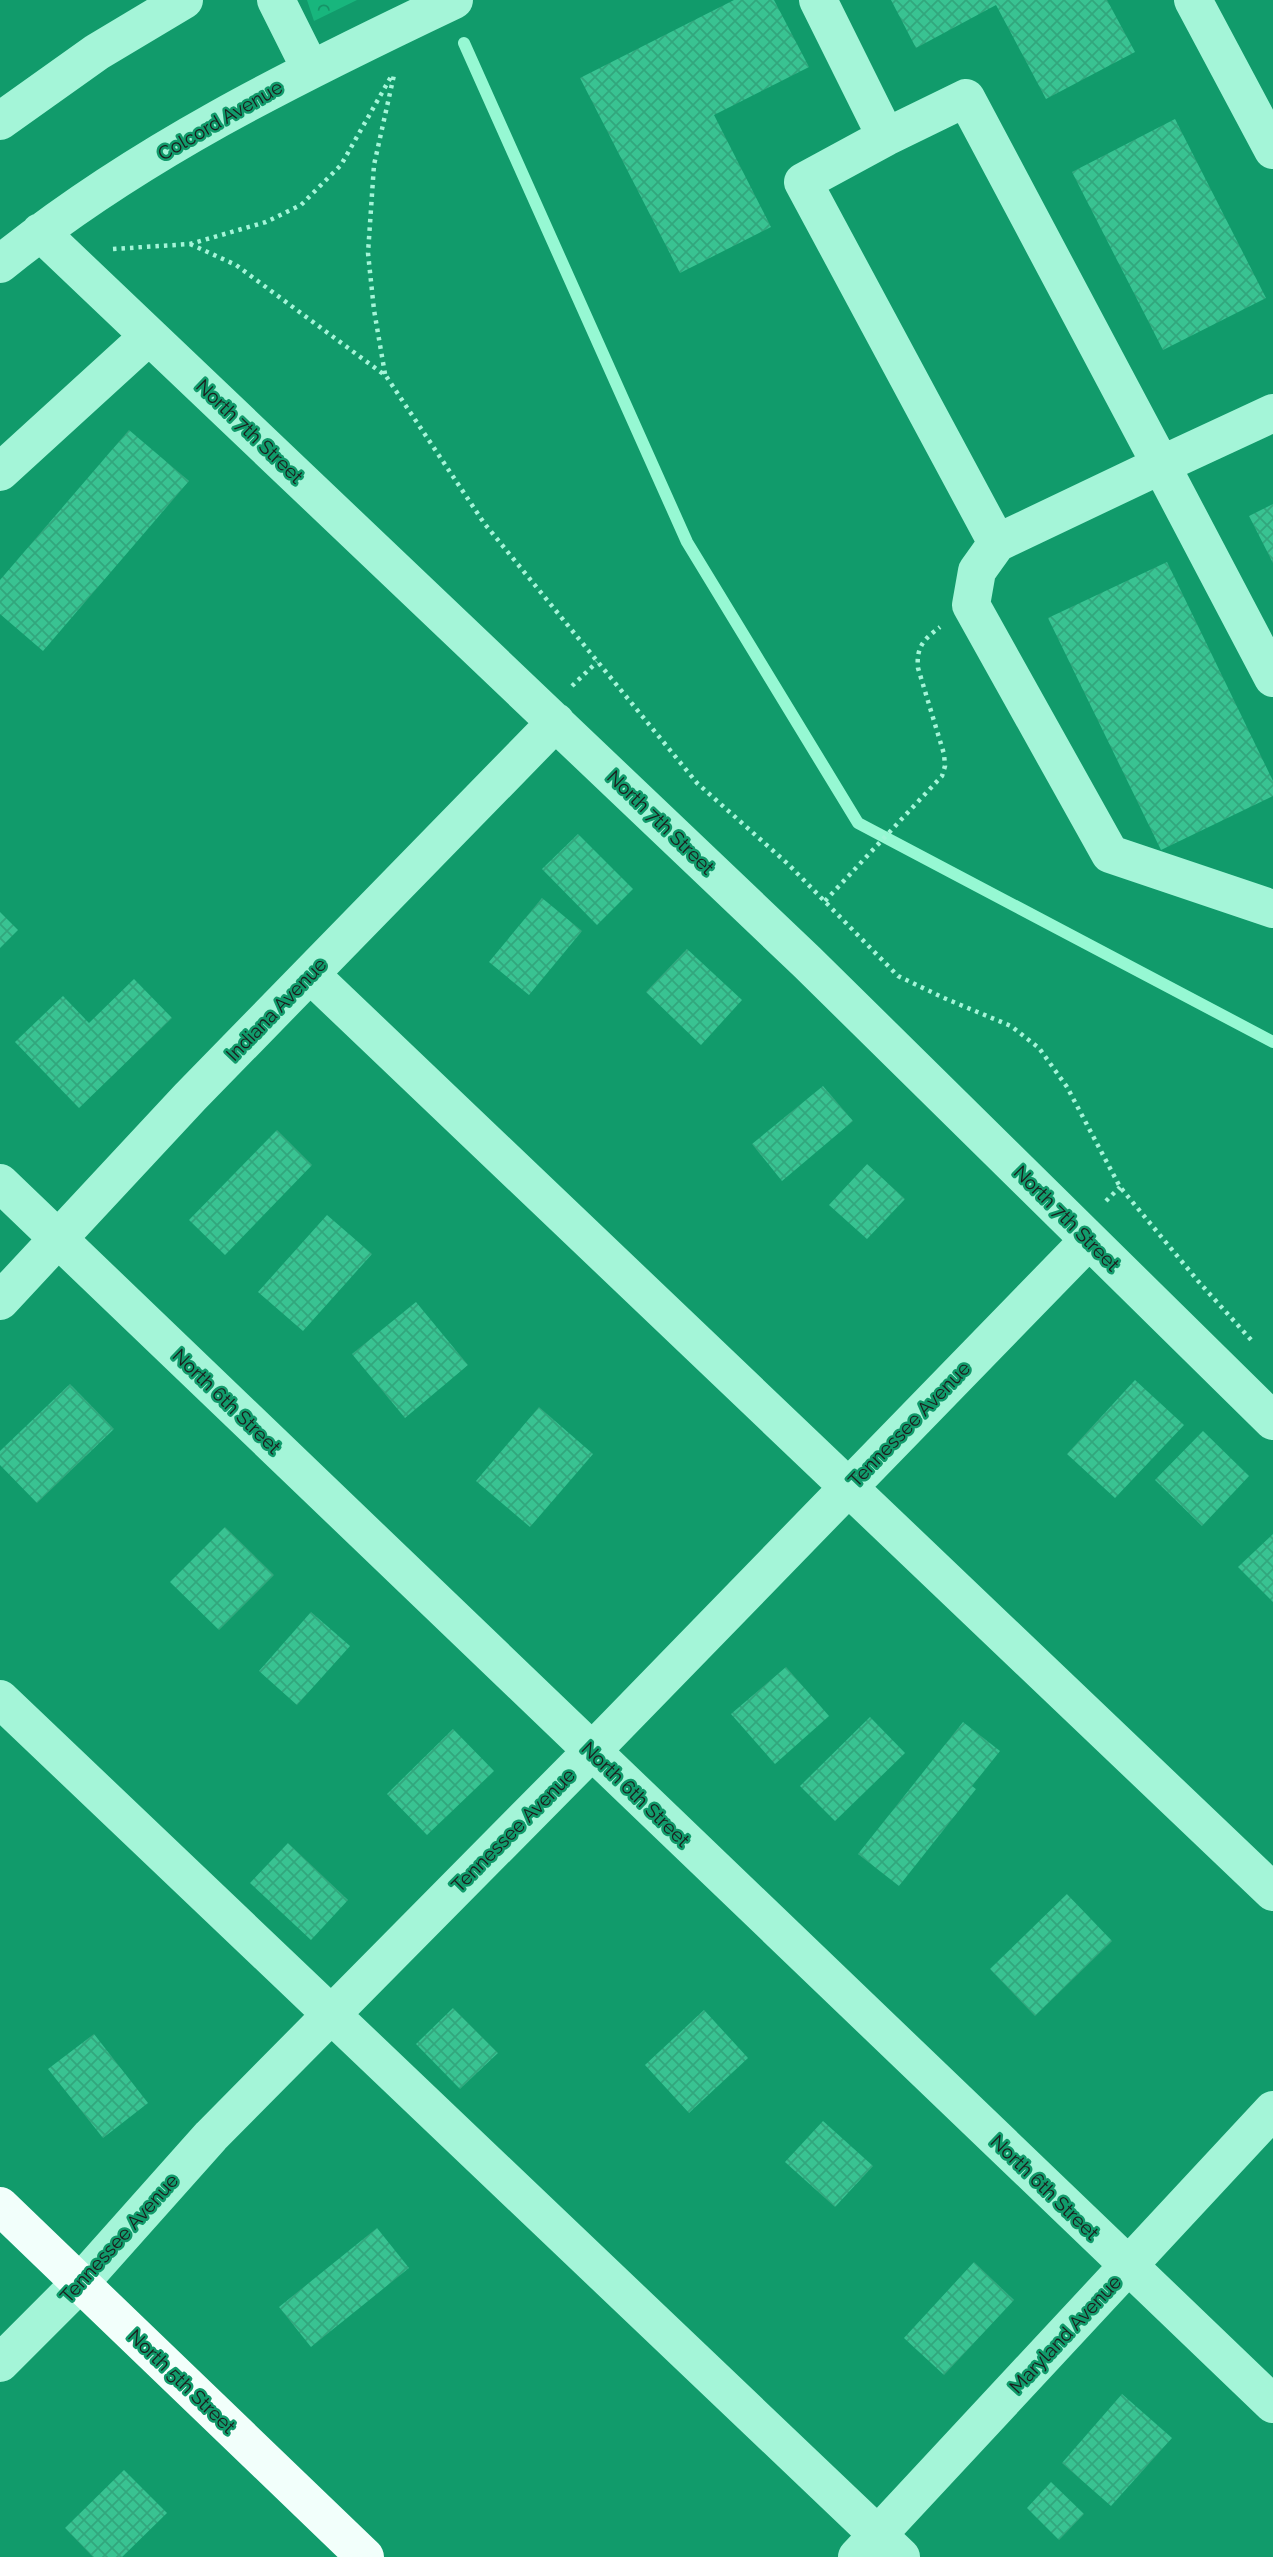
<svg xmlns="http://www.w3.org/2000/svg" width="1273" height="2557" font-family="Raleway,sans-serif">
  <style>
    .forest { fill: url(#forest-crowns) }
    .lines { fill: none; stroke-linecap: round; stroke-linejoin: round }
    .stream { stroke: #96f8d3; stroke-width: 12 }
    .building { fill: url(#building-cross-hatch) }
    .path { stroke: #a4f5d8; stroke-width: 4.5; stroke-dasharray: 3.5 5; stroke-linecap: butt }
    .minor { stroke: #a4f5d8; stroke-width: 38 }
    .major { stroke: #f2fffb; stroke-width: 38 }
    .labels { text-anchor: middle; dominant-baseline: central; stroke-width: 5; stroke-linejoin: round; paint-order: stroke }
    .street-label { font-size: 19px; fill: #1d1d1d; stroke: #119b6b }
  </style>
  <defs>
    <pattern id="forest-crowns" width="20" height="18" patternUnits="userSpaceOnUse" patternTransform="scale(1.75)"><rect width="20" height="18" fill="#18b67d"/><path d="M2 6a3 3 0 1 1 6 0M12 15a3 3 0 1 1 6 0" fill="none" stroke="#159366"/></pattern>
    <pattern id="building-cross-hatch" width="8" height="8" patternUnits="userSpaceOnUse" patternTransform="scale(1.75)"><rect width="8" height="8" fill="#39c392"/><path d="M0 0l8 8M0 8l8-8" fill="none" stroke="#32a77d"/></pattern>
  </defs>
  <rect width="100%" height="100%" fill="#119b6b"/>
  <path class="forest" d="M 307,0 L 357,0 L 314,21 Z"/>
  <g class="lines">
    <path class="stream" d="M 464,43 L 687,542 L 858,823 L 1273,1042"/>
  </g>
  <path class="building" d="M 734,0 L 774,0 L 809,67 L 714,115 L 771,227 L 680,273 L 580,78 Z
    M 891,0 L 1107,0 L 1135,52 L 1046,99 L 996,5 L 916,48 Z
    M 1175,119 L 1266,298 L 1163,350 L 1072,172 Z
    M 129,430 L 189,481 L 43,651 L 0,614 L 0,580 Z
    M 1273,504 L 1273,563 L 1249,516 Z
    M 1167,562 L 1273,781 L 1273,796 L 1161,850 L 1048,618 Z
    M 578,834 L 633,889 L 597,925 L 542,869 Z
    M 542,898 L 582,931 L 529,995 L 489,962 Z
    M 0,912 L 18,930 L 0,948 Z
    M 687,949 L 742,1000 L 701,1045 L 646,992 Z
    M 134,979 L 172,1018 L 79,1108 L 15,1042 L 63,996 L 89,1023 Z
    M 823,1086 L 853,1121 L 782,1181 L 752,1144 Z
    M 277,1130 L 312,1165 L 225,1255 L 189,1220 Z
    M 867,1164 L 905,1199 L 867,1239 L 829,1205 Z
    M 327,1215 L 372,1254 L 303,1331 L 258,1292 Z
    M 416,1302 L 468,1365 L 405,1418 L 352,1354 Z
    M 1135,1380 L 1184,1425 L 1115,1498 L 1067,1454 Z
    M 70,1384 L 114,1429 L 37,1503 L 0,1465 L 0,1451 Z
    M 539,1407 L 593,1454 L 530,1527 L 476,1481 Z
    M 1203,1431 L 1249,1476 L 1202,1526 L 1155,1480 Z
    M 225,1527 L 274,1575 L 219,1630 L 170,1582 Z
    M 1273,1534 L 1273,1602 L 1238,1567 Z
    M 311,1612 L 350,1646 L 297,1705 L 259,1671 Z
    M 786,1667 L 829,1716 L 775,1764 L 731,1714 Z
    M 870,1717 L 905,1753 L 835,1821 L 800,1786 Z
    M 963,1722 L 1000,1751 L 972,1786 L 976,1789 L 899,1886 L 858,1854 Z
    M 453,1729 L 494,1771 L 427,1835 L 387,1794 Z
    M 288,1843 L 348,1900 L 311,1940 L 250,1883 Z
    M 1067,1894 L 1112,1941 L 1035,2016 L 990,1969 Z
    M 453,2008 L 498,2053 L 460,2089 L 416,2044 Z
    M 704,2010 L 748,2058 L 689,2113 L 645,2065 Z
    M 94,2034 L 148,2103 L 103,2138 L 48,2069 Z
    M 823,2121 L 873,2166 L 835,2207 L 785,2162 Z
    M 377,2228 L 409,2268 L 311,2347 L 279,2307 Z
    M 974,2262 L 1014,2300 L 944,2375 L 904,2338 Z
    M 1122,2394 L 1172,2438 L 1111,2506 L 1062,2463 Z
    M 124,2470 L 167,2513 L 122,2557 L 93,2557 L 65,2528 Z
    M 1051,2482 L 1084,2514 L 1059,2540 L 1027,2508 Z"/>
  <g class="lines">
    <path class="path" d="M 190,244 L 236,265 L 386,376 L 484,523 L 697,783 L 788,864 L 898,976 L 944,998 L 1011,1026 L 1039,1048 L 1067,1087 L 1120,1187 L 1198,1281 L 1253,1342
      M 113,249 L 190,244 L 266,222 L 301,205 L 341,165 L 392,75
      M 385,374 L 374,310 L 368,253 L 374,165 L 394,75
      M 572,686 L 597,662
      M 825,901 L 942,776 L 945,766 L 944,754 L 918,668 C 916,647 924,639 940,627
      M 1106,1201 L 1120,1187"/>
    <path class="minor" d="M 276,0 L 310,68
      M 818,0 L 886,137
      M 1193,0 L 1273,150
      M 966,98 L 1161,465 L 997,543 L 803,182 L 886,137 Z
      M 0,121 L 97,52 L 184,0
      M 40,232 L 807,962 L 1273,1421
      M 0,264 C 137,153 296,75 454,0
      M 1273,413 L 1161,465 L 1273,678
      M 0,472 L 149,336
      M 997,543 L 977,571 L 971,605 L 1110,854 L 1273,909
      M 310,974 L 1273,1892
      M 0,1183 L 1273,2404
      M 0,1301 L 190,1097 L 556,722
      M 0,1699 L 901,2557
      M 0,2363 L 80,2283 L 211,2136 L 591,1752 L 1089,1240
      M 857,2557 L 1273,2110"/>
    <path class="major" d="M 0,2206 L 365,2557"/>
  </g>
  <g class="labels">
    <g class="street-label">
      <text transform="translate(220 120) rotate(-30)">Colcord Avenue</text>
      <text transform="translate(250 431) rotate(44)">North 7th Street</text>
      <text transform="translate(661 822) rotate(44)">North 7th Street</text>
      <text transform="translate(276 1009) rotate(-46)">Indiana Avenue</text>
      <text transform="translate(1067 1218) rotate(45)">North 7th Street</text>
      <text transform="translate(227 1401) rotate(44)">North 6th Street</text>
      <text transform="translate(909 1424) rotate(-46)">Tennessee Avenue</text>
      <text transform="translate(636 1794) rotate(44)">North 6th Street</text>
      <text transform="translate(513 1830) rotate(-45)">Tennessee Avenue</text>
      <text transform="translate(1045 2187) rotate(44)">North 6th Street</text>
      <text transform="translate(119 2238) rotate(-48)">Tennessee Avenue</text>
      <text transform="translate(1065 2334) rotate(-47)">Maryland Avenue</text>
      <text transform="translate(182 2381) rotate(44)">North 5th Street</text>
    </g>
  </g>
</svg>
